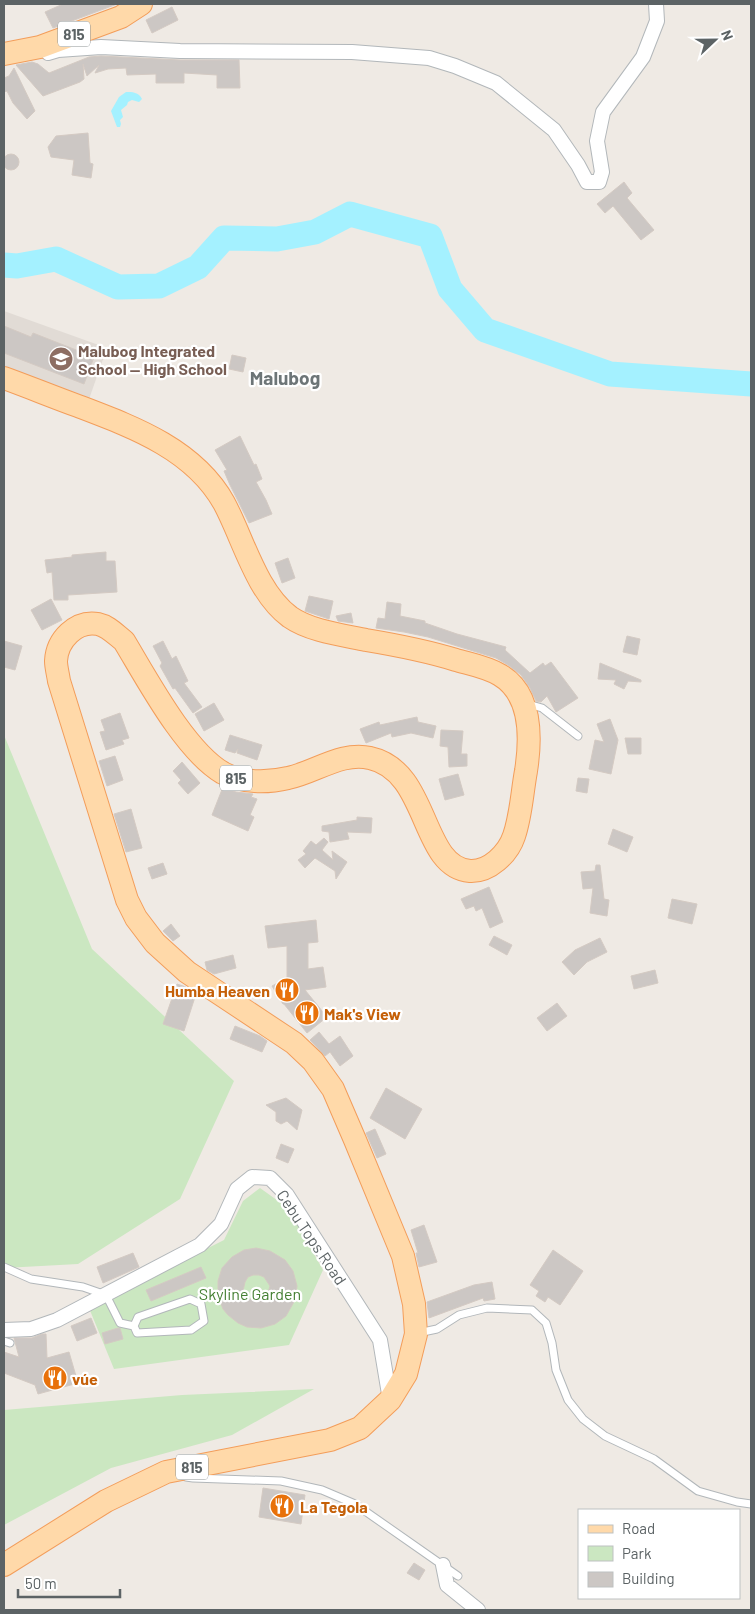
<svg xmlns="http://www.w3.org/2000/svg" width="755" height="1614" font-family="Barlow,sans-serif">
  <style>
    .education { fill: #e1dbd5 }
    .green { fill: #cbe7c1 }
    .water { fill: #a4f1ff }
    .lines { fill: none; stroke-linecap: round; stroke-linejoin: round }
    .river { stroke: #a4f1ff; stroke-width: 25 }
    .building { fill: #ccc7c4; stroke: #d4cac3; fill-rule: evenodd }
    .lane-casing { stroke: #b2b7ba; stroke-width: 9 }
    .street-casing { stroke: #b2b7ba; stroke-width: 16 }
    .primary-casing { stroke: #f39d5a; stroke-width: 24 }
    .lane { stroke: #fff; stroke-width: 7 }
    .street { stroke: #fff; stroke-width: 14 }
    .primary { stroke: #ffd9a9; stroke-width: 22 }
    .labels { text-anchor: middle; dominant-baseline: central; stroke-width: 4.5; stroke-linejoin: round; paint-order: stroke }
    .shield { fill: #fff; stroke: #8d9293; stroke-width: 1 }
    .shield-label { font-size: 15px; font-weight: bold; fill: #5c6365 }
    .education-label { font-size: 16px; font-weight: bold; fill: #785e54; stroke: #fff; text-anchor: start }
    .food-label { font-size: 16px; font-weight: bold; fill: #c56008; stroke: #fff; text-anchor: start }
    .street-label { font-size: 16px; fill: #5c6365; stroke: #fff }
    .park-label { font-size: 16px; fill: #447f32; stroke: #fff }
    .quarter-label { font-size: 19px; font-weight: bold; fill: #6d7577; stroke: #fff }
  </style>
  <rect width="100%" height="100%" fill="#efeae4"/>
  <path class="education" d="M 4,311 L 107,348 L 88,402 L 4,366 Z"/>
  <path class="green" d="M 4,735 L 92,949 L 234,1081 L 180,1199 L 78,1264 L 4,1268 Z
    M 260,1188 L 288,1208 L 323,1270 L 289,1345 L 114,1369 L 89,1308 L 224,1240 L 243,1201 Z
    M 314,1389 L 232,1435 L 111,1468 L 4,1525 L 4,1410 L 182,1395 Z"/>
  <path class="water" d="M 126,92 C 132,92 139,92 142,99 L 139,102 L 132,100 L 128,102 L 127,105 L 121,110 L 123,117 L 120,120 L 121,124 L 120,127 L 117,127 L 111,111 L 119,97 Z"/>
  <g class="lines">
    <path class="river" d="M 4,265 L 17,266 L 56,259 L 118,287 L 159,286 L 198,267 L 224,238 L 277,239 L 315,232 L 350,214 L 430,236 L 450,289 L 485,330 L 610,374 L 751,384"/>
  </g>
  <path class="building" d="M 63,4 L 117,4 L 53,28 L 45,12 Z
    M 172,7 L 178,20 L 152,33 L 146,20 Z
    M 101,56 L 180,60 L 239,60 L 240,88 L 217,88 L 217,75 L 184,73 L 184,83 L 156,83 L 156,74 L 127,75 L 126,68 L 108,69 L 95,73 L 99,65 L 87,76 L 83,64 L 84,79 L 80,82 L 43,96 L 16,65 L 32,62 L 38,64 L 49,73 L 89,57 Z
    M 14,68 L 35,111 L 27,119 L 13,103 L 7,91 L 4,92 L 4,78 L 9,76 Z
    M 88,133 L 90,163 L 93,164 L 91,178 L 72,175 L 74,160 L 51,157 L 48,147 L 56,136 Z
    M3 162a8 8 0 1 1 16 0a8 8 0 1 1-16 0Z
    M 624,182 L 632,193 L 627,198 L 654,230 L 641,240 L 613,206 L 605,213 L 597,204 Z
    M 4,326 L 31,337 L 33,333 L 94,357 L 84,384 L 4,353 Z
    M 232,355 L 246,358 L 243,372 L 229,369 Z
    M 240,436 L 254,465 L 256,464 L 262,479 L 256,482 L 266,500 L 272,514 L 249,523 L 230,485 L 224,471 L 227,470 L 215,450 Z
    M 106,552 L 106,561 L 115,561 L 117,592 L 68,595 L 68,600 L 54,600 L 52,572 L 47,573 L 45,560 L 72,557 L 72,555 Z
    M 288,558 L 295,578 L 282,583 L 275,563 Z
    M 309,596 L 333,601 L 329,619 L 305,611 Z
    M 51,599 L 62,620 L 42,630 L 31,610 Z
    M 387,602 L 401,604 L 400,616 L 425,621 L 425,623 L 457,634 L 506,647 L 505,650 L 530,673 L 543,663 L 545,666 L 551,662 L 578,698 L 556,712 L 547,696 L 541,702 L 536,701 L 530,688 L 521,675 L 508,665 L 496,658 L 428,637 L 404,632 L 376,628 L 378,618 L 385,619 Z
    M 351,613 L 353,623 L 338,621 L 336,616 Z
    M 627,636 L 640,639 L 637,655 L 623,652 Z
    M 4,641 L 22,646 L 15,670 L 4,667 Z
    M 163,641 L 172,659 L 176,656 L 188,681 L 184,683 L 202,707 L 193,713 L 175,688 L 173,689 L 160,666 L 162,663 L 153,646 Z
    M 600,663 L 641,680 L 641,682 L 628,681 L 624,689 L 614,684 L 616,680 L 598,679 Z
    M 214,703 L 224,720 L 204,731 L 195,714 Z
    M 120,713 L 129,738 L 122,740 L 124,744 L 106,750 L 100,732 L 105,731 L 101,720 Z
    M 417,717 L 418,722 L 436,726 L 433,738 L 411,733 L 392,737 L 391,733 L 366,743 L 360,729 L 379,722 L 380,725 Z
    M 610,719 L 618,740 L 611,774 L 589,769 L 595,740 L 604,742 L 597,724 Z
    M 441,730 L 463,731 L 461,754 L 467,754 L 467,766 L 449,767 L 448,747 L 440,746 Z
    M 230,735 L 262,745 L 257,760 L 237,753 L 238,749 L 235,753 L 225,750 Z
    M 625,738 L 641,738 L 641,754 L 628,754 Z
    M 115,756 L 123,780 L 107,786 L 99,761 Z
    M 182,762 L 200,783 L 188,794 L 178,783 L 181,780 L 173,771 Z
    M 458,774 L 464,795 L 445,800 L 439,779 Z
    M 578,778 L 589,779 L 587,793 L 576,791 Z
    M 223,787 L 236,792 L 253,794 L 251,797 L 257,799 L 250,815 L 254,817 L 248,831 L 212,815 Z
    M 131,809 L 142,848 L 126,852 L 114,814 Z
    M 357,817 L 372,818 L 371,833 L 347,832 L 349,839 L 330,842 L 329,832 L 322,831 L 322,826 L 357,820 Z
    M 613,829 L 633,837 L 627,852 L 608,844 Z
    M 324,838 L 328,842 L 322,850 L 333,860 L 332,851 L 347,862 L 336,879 L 335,871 L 315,858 L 305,868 L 298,860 L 306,854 L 303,851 L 311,841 L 316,845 Z
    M 163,863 L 167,874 L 152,879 L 148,868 Z
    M 596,865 L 600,865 L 604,899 L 609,900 L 607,916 L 590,913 L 593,888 L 583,889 L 581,872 L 595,871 Z
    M 489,887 L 503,922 L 490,928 L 482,908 L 476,911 L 474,906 L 466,909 L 461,899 Z
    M 672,899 L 697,904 L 692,924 L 668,918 Z
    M 316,920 L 318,942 L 308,943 L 308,969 L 323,967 L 326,987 L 305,990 L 327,1017 L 307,1033 L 284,1004 L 283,1004 L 272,986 L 287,978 L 287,946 L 268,948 L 265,926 Z
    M 171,924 L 180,936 L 173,941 L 163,931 Z
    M 494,936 L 512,945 L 507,955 L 489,945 Z
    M 600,938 L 607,952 L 587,962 L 574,975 L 562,962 L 575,950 Z
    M 233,955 L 236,968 L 214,974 L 207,970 L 205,962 Z
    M 655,970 L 658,983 L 634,989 L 631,976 Z
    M 177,984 L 186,987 L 196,994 L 184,1031 L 163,1024 Z
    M 557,1003 L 567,1016 L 547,1031 L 537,1018 Z
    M 235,1026 L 260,1036 L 267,1041 L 262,1052 L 230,1039 Z
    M 319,1032 L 329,1044 L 340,1036 L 353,1056 L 340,1066 L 330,1052 L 325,1056 L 310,1040 Z
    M 386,1088 L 422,1109 L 405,1139 L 370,1118 Z
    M 286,1098 L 302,1110 L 297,1130 L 287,1121 L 281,1124 L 276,1121 L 276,1112 L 266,1105 Z
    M 375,1129 L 386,1154 L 377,1158 L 366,1133 Z
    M 281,1144 L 294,1149 L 288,1163 L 276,1158 Z
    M 424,1225 L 437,1262 L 419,1267 L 416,1253 L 418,1253 L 411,1230 Z
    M 256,1248 L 270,1251 L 285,1260 L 293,1271 L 297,1286 L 295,1300 L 286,1316 L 275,1324 L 261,1328 L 247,1327 L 238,1323 L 228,1315 L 223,1309 L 218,1296 L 218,1281 L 222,1268 L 232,1257 L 244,1250 ZM 253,1275 L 259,1275 L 264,1277 L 270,1286 L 267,1296 L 258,1301 L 248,1298 L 243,1291 L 245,1282 L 248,1277 Z
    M 553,1250 L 583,1271 L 560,1305 L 548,1297 L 545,1302 L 536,1296 L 539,1291 L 530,1285 Z
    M 133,1253 L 139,1267 L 103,1283 L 97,1267 Z
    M 201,1267 L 206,1278 L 151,1301 L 146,1290 Z
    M 492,1282 L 495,1299 L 484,1301 L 483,1298 L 429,1318 L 427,1302 L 474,1285 Z
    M 91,1318 L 97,1333 L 77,1341 L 71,1326 Z
    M 118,1328 L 120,1328 L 123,1339 L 105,1344 L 102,1333 Z
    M 42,1334 L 46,1334 L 47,1358 L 69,1352 L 78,1383 L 38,1394 L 35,1385 L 4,1373 L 4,1352 L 19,1357 L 14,1338 L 32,1338 Z
    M 263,1488 L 305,1495 L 301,1524 L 259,1517 Z
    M 414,1563 L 425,1570 L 419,1580 L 407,1573 Z"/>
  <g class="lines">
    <defs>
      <path id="lane" d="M 528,704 L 542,708 L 578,736
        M 4,1267 L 31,1279 L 83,1287 L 106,1295 L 120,1323 L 134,1326
        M 190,1299 L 201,1304 L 204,1321 L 191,1330 L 137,1333 L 134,1326 L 138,1317 Z
        M 418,1333 L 437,1329 L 459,1315 L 487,1308 L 532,1310 L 546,1323 L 552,1343 L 556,1370 L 568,1400 L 583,1419 L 605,1436 L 654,1459 L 698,1491 L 737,1502 L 751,1504
        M 4,1341 L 10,1343
        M 186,1477 L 193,1478 L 281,1481 L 322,1490 L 355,1504 L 458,1576"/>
      <path id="street" d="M 48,53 L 58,50 L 101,47 L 180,51 L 352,52 L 429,58 L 455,66 L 496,83 L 554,130 L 578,165 L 587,182 L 599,182 L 602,172 L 597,141 L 603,112 L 643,57 L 657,21 L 656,4
        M 4,1330 L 31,1329 L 57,1320 L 200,1245 L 221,1224 L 237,1189 L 252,1177 L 270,1178 L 287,1195 L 380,1340 L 390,1400
        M 443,1565 L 447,1585 L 478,1610"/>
      <path id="primary" d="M 4,54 L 40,47 L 121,17 L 141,4
        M 4,378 C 29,387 53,397 78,406 C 133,427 194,449 224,503 C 243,538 256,592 290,617 C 310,631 342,635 366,640 C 396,645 427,651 456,660 C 470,664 487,667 500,675 C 532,694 531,739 526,771 C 522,793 521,816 514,836 C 508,854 489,872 470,871 C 420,867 430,771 370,758 C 342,751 314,773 288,778 C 267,783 242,783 223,773 C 185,751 147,679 124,641 C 116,635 108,626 98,624 C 76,620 57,640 56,661 C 56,667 58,674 59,681 L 127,900 L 136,918 L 155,943 L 187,972 L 294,1043 L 313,1061 L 333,1089 L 355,1140 L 403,1256 L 414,1304 L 416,1334 L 406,1374 L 390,1400 L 360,1428 L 330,1440 L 166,1472 L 106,1501 L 4,1565"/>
    </defs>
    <use href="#lane" class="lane-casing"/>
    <use href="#street" class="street-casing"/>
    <use href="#primary" class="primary-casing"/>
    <use href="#lane" class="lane"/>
    <use href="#street" class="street"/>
    <use href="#primary" class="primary"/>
  </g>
  <defs>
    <symbol id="school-disc" viewBox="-11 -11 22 22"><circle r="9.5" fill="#8d6e63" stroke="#fff"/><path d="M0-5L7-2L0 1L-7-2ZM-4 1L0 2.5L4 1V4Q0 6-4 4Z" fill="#fff"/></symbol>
    <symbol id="restaurant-disc" viewBox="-11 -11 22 22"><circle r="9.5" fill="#e8710a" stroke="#fff"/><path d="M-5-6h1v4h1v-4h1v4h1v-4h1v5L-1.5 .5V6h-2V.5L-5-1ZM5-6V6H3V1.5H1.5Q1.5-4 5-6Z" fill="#fff"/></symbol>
  </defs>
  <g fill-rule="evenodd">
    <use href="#school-disc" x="47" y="345" width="28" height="28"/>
    <use href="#restaurant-disc" x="273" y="976" width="28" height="28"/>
    <use href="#restaurant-disc" x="293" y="999" width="28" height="28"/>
    <use href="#restaurant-disc" x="41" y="1364" width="28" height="28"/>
    <use href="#restaurant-disc" x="268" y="1492" width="28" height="28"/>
  </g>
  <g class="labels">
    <g class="shield">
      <rect x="58" y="21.5" width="32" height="25" rx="4"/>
      <rect x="220" y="765.5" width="32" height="25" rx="4"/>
      <rect x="176" y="1454.5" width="32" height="25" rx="4"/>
    </g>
    <g class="shield-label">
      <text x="74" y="34">815</text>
      <text x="236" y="778">815</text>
      <text x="192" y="1467">815</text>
    </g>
    <g class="education-label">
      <text x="78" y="350">Malubog Integrated<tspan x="78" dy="18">School — High School</tspan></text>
    </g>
    <g class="food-label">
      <text x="270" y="990" text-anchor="end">Humba Heaven</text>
      <text x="324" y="1013">Mak's View</text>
      <text x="72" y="1378">vúe</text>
      <text x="300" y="1506">La Tegola</text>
    </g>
    <g class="street-label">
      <text transform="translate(312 1237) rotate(56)">Cebu Tops Road</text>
    </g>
    <g class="park-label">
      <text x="250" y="1293">Skyline Garden</text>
    </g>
    <g class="quarter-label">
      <text x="285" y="377">Malubog</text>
    </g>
  </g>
  <rect width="755" height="1614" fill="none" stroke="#5c6365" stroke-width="10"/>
  <rect x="578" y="1509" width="162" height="90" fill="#ffffff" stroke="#bec1c1"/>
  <rect x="588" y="1525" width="25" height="8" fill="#ffd9a9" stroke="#bec1c1"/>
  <text x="622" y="1534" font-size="15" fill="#5c6365">Road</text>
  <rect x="588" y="1546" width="25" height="15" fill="#cbe7c1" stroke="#bec1c1"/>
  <text x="622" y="1559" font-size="15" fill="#5c6365">Park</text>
  <rect x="588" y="1572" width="25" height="15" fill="#ccc7c4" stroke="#bec1c1"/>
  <text x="622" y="1584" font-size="15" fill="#5c6365">Building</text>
  <g transform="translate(715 40) rotate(68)" stroke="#ffffff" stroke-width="4" paint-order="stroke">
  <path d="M0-4L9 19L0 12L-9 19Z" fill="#5c6365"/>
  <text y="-8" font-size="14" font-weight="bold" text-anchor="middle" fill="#5c6365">N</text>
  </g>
  <path d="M18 1589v8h102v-8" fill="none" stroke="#5c6365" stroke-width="2.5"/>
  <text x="25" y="1589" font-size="15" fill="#5c6365" stroke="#ffffff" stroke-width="4" paint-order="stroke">50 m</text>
</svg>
